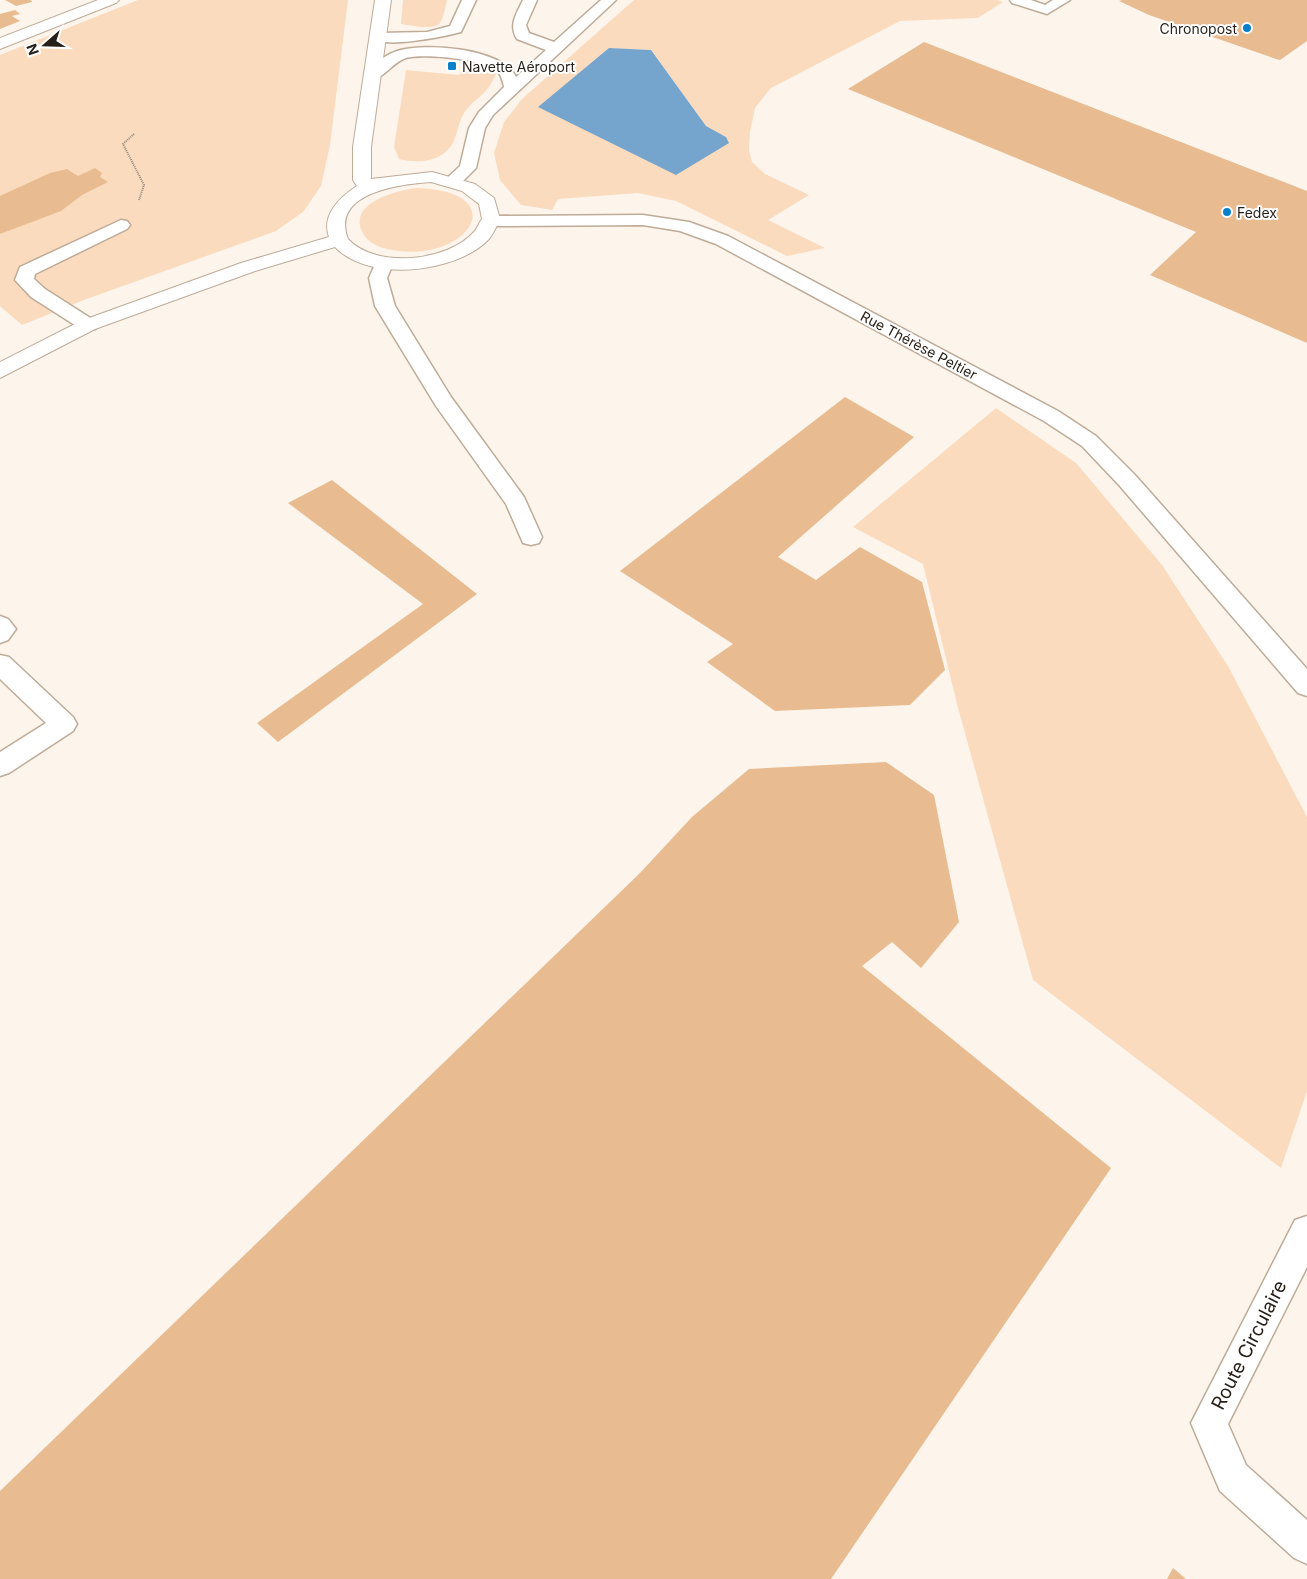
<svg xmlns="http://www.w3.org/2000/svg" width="1307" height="1579" font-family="Inter,sans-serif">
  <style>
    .green { fill: #fbdbbd; fill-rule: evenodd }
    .water { fill: #75a4cc }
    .building { fill: #e8bc90 }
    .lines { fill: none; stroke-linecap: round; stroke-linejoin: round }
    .service-casing { stroke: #beab98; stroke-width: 3 }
    .minor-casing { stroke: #beab98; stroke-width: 2 }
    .path { stroke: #928a82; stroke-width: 2; stroke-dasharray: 1 1; stroke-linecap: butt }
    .service { fill: #fff; fill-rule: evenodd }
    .minor { fill: #fff; fill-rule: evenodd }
    .poi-dot { fill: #0a80c9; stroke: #fff; stroke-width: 2 }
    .labels { text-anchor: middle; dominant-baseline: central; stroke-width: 4; stroke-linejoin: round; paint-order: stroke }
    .far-poi-label { font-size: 14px; fill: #261f18; stroke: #fff; text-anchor: start }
    .far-street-label { font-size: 14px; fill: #261f18; stroke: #fff }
    .near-street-label { font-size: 19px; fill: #261f18; stroke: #fff }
  </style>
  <rect width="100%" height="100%" fill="#fdf4ec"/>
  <path class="green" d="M 138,0 L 348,0 L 330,145 L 321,186 L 303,212 L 276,231 L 84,300 L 22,325 L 0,306 L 0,55 Z
    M 403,0 L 447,0 C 445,7 444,17 440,23 C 434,31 409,25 401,24 Z
    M 634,0 L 997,0 L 1003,2 L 978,18 L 900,21 L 771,88 L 755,108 L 750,132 L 749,150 L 752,162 L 765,174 L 809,195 L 768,220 L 825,248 L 787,256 L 676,201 L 638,193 L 558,199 L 552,210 L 521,205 L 500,180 L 494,153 L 504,122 L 522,99 ZM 609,48 L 651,50 L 706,126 L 726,137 L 538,107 Z
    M 464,69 L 496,74 C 486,96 480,94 467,109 C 459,118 459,128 455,138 C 446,162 420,164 399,159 L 394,147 L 406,70 L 459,75 Z
    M 417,188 C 519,192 464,267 387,249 C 374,246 363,239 360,226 C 355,200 400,190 417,188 Z
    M 996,408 L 1076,463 L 1162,565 L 1228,666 L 1307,817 L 1307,1091 L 1281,1168 L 1033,980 L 957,704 L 923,564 L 853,527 Z"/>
  <path class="water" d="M 609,48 L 651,50 L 706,126 L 726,137 L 729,143 L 676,175 L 538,107 Z"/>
  <path class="building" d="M 5,0 L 31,0 L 32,2 L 16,6 Z
    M 1122,0 L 1307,0 L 1307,41 L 1280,60 L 1276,59 L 1149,15 L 1119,1 Z
    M 15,10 L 20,14 L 12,16 L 20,21 L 0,29 L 0,14 Z
    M 924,42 L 1307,191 L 1307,343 L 1150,275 L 1196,232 L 848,89 Z
    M 95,168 L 102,173 L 100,177 L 108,182 L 82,195 L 61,211 L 0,234 L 0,196 L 50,173 L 67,169 L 78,176 Z
    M 845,397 L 914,437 L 778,557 L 816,580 L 860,547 L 922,582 L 945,670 L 910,705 L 775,711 L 707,662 L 733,644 L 620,571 Z
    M 332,480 L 477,594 L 278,742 L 257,723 L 423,604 L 288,503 Z
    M 886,762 L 934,795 L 959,922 L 921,968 L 892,942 L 862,966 L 1111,1168 L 831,1579 L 0,1579 L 0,1491 L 640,873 L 692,817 L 749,769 Z
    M 1173,1568 L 1186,1579 L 1167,1579 Z"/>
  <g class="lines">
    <defs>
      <path id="service" d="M 462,0 L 476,0 L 461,32 C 446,36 381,50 372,37 L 379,33 L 427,32 L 450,26 Z
        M 523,0 L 537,0 L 526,25 L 529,33 L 554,42 L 601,0 L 616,0 L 493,115 L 485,128 L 476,168 L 459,185 L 447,185 L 444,181 L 460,166 L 469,128 L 479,112 L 504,87 C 503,83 502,77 499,73 C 488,59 422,53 406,58 C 393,62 386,76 374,79 L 366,74 C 373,64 385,55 397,51 C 424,42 503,48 516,77 L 546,50 L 517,39 C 508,25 517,13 523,0 Z
        M 1010,0 L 1031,0 L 1045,5 L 1053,0 L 1070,0 L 1047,14 L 1012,3 Z
        M 643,215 L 689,222 L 728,236 L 1058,411 L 1096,436 L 1135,475 L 1307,669 L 1307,696 L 1298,693 L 1119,485 L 1082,446 L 1044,421 L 716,244 L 680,231 L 643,225 L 491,226 L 485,225 L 482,221 L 485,217 L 491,216 Z
        M 121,220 L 127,221 L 130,225 L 127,229 L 35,274 L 34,279 L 45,289 L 95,321 L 98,325 L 95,329 L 81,329 L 31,297 L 15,280 L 20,267 Z
        M 384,258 L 391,260 L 393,264 L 387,278 L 395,306 L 451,397 L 524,497 L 542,537 L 539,543 L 531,545 L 523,543 L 506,504 L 436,406 L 375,306 L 369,278 L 377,260 Z
        M 0,616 L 8,619 L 16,629 L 8,640 L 0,643 Z
        M 0,655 L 9,657 L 73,717 L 77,724 L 73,731 L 9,773 L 0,776 L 0,752 L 46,723 L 0,679 Z
        M 1307,1216 L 1307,1267 L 1228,1424 L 1246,1465 L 1307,1520 L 1307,1564 L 1294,1558 L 1220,1491 L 1191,1423 L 1295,1220 Z"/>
      <path id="minor" d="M 98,0 L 119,0 L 116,3 L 0,49 L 0,38 Z
        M 375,0 L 391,0 L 371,147 L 371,179 L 432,172 L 475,184 L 494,198 L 500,219 C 497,225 494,233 489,239 C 457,273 369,283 335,247 L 255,271 L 95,329 L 0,378 L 0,362 L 81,321 L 241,263 L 329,237 C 321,215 340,197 357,186 L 353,180 L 353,147 ZM 431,182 L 462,191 L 479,204 L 482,219 C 479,223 477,229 474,232 C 447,262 376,269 348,239 C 330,192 402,184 431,182 Z"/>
    </defs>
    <use href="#service" class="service-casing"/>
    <use href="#minor" class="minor-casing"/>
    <path class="path" d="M 134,134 L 123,144 L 144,185 L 139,200"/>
    <use href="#service" class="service"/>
    <use href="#minor" class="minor"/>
  </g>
  <g class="poi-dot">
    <circle cx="1247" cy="28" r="5"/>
    <rect x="447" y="61" width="10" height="10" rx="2.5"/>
    <circle cx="1227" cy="212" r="5"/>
  </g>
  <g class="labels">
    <g class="far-poi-label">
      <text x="1237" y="28" text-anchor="end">Chronopost</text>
      <text x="462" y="66">Navette Aéroport</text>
      <text x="1237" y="212">Fedex</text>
    </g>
    <g class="far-street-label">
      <text transform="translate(919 345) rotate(28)">Rue Thérèse Peltier</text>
    </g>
    <g class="near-street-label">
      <text transform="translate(1249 1345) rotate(-63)">Route Circulaire</text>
    </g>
  </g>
  <g transform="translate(45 45) rotate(250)" stroke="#ffffff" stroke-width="4" paint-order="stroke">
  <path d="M0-4L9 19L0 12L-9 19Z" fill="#261f18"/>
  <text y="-8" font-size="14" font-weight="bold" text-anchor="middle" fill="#261f18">N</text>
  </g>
</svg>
